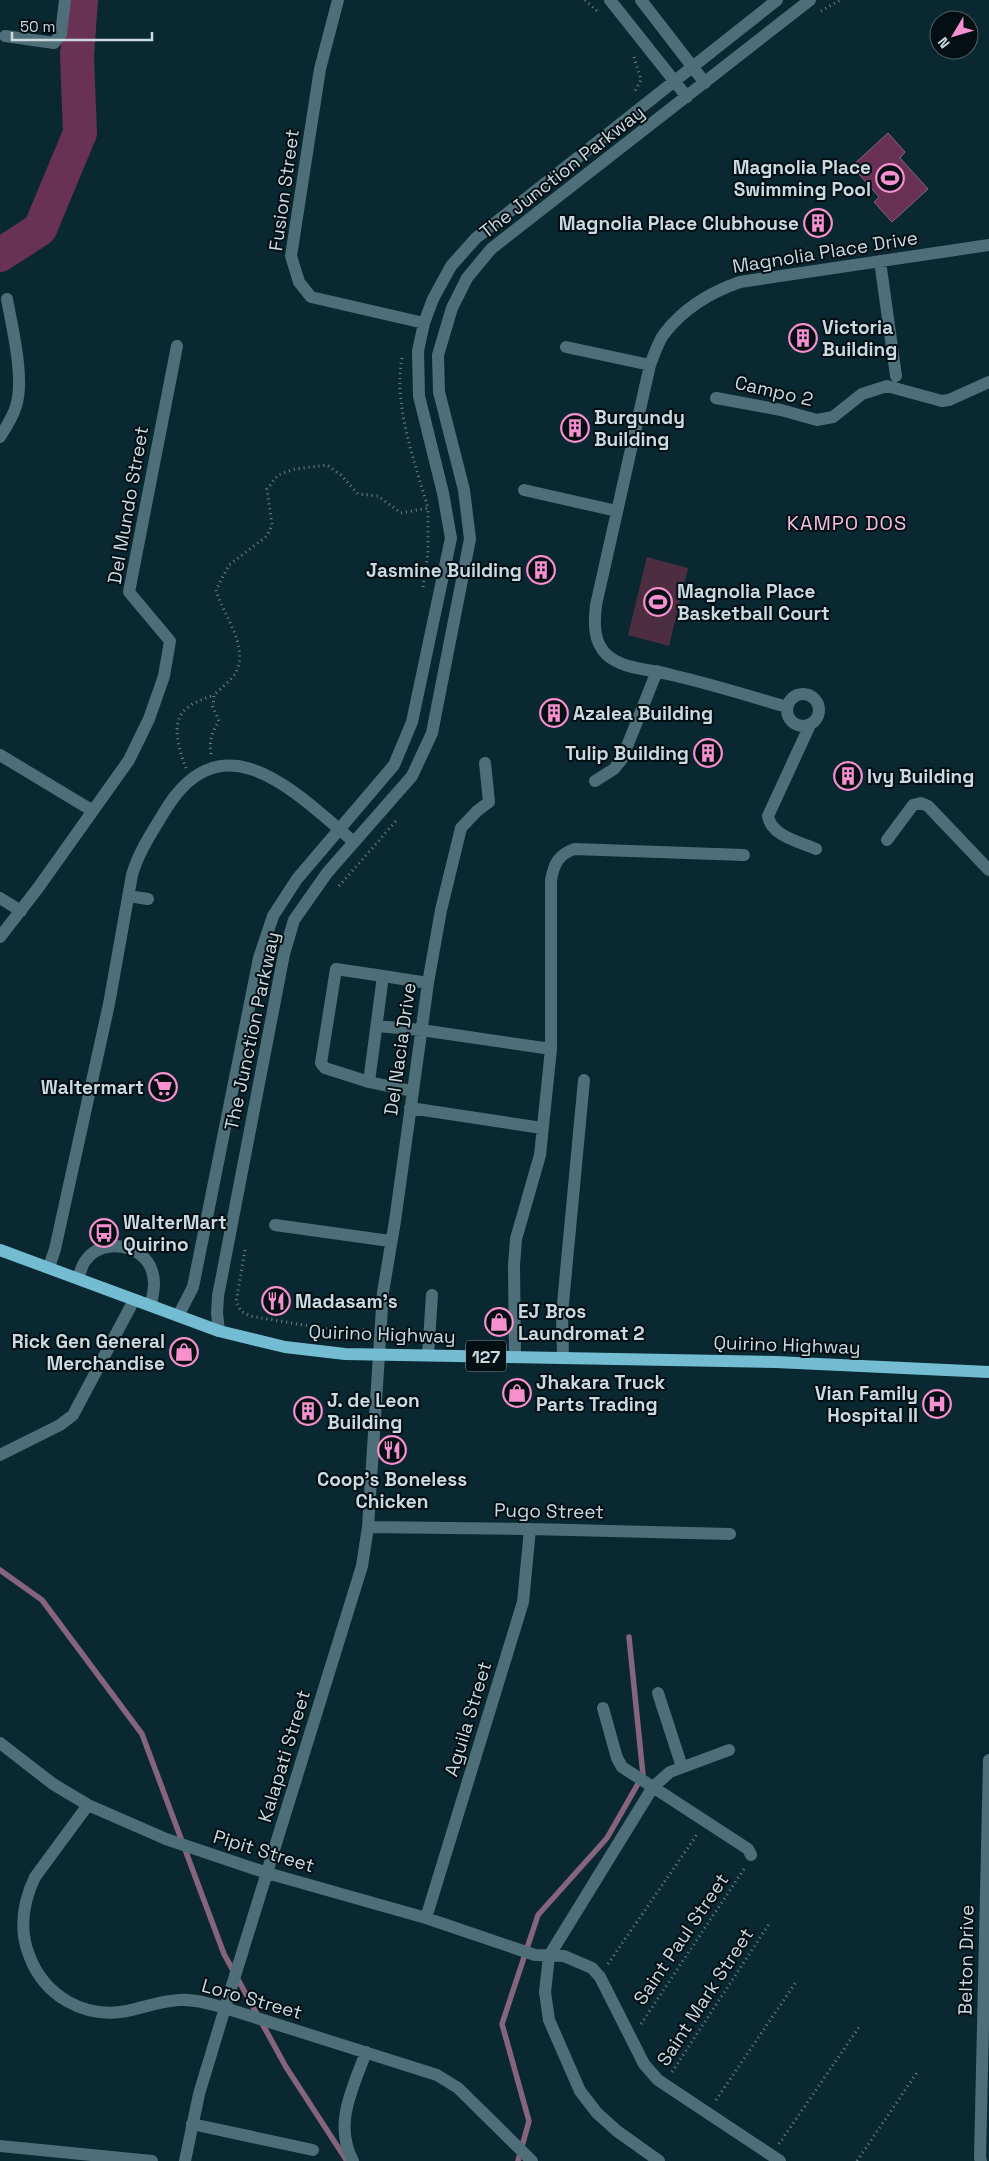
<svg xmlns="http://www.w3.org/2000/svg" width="989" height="2161" font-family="'Space Grotesk',sans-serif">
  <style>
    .green { fill: #4d2d40 }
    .water { fill: #693154; stroke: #86647e }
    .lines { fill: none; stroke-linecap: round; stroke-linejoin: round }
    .stream { stroke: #86647e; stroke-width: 5.5 }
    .river { stroke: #693154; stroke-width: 34 }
    .path { stroke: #6c848b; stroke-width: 3; stroke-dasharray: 1 4; stroke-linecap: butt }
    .minor { stroke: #4e6f7a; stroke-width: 12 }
    .major { stroke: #74bcd2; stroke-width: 12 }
    .labels { text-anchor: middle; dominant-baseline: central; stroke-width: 4; stroke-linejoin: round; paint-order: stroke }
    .shield { fill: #040f13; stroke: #8f9da2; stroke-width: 1 }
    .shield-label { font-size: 18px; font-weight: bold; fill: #cadae0 }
    .poi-label { font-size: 19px; font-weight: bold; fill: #cadae0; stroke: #040f13; text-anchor: start }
    .street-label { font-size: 19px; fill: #cadae0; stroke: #040f13 }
    .neighbourhood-label { font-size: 20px; letter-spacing: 1px; fill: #f9bee0; stroke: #040f13 }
  </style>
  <rect width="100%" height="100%" fill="#092831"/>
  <path class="green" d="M 647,557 L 688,568 L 669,646 L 628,635 Z"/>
  <path class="water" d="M 888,133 L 905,152 L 900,158 L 928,189 L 892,222 L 874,202 L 879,197 L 852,166 Z"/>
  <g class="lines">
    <path class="stream" d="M 0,1570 L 42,1600 L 142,1734 L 224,1954 L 286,2067 L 347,2161
      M 518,2161 L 529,2121 L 502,2024 L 538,1915 L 607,1838 L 643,1775 L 629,1637"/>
    <path class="river" d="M 0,255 L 40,229 L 80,133 L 77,56 L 81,0"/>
    <path class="path" d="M 585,0 L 598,12
      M 821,11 L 840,0
      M 634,57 L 641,80 L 635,91
      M 423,587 L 428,553 L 428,508
      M 211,754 C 209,740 212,732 219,721 L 213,707 L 214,695 C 221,688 232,680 236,672 C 249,645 223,615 216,590 L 229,565 L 267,536 L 272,525 L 267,489 L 278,475 L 295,469 L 327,465 L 341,475 L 358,494 L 378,496 L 401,513 L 428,508 C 415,463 393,404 402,358
      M 186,768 C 180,753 171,725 183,712 C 190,703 204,699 214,695
      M 339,886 L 396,821
      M 245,1250 L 236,1302 L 241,1311 L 250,1316 L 357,1334 L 364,1329
      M 608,1964 L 698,1833
      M 641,2024 L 744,1869
      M 672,2072 L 769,1924
      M 716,2100 L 796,1982
      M 779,2144 L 859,2027
      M 857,2161 L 918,2071"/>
    <path class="minor" d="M 338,0 L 320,69 L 291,256 L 299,282 L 311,297 L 424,323
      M 610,0 L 687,97
      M 641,0 L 705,83
      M 5,36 L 54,43 L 61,34 L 65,0
      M 880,261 L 896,376
      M 566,347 L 650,365
      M 716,398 L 781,410 L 817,420 L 833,417 L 862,394 L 887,386 L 942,401 L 949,400 L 989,382
      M 0,437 C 6,427 13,417 16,406 C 25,379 12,327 7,299
      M 524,490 L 617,511
      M787 710a16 16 0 1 1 32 0a16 16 0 1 1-32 0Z
      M 787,707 C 749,696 711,684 672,675 C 651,669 624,670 607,655 C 593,642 594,622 596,605 L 650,365 C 654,355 658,342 664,334 C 683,309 711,292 740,282 L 989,245
      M 810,725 L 768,816 C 771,836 800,842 816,849
      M 0,755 L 93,811
      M 595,781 L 614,769 L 622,759 L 657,671
      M 887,840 L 913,805 L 921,803 L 928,806 L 989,870
      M 128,896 L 148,899
      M 0,898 L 21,911
      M 0,937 L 38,888 L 129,760 L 149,719 L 164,676 L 170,641 L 129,592 L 177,346
      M 377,1026 L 421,1030 L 551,1049
      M 369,1082 L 325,1068 L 321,1063 L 336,969 L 383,976
      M 412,1091 L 369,1082 L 383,976 L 428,983
      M 410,1108 L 542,1128
      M 275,1225 L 390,1241
      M 49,1267 L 55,1249 L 109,1004 L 132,875 C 138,853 151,834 163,814 C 221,714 295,792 354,842
      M 78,1277 C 81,1272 82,1264 86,1260 C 102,1237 144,1244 152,1271 C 156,1283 153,1293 151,1305
      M 178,1316 L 193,1287 L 259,958 L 273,916 L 297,879 L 394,765 L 412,722 L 451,538 L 443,493 L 419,396 L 418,351 L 424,323 L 433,299 L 451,266 L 476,238 L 777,0
      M 219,1331 L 217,1313 L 218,1296 L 284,954 L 294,920 L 327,873 L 412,776 L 432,733 L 470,539 L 464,490 L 439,392 L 438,355 L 452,308 L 467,278 L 491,249 L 810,0
      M 428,1355 L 432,1295
      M 515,1357 L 514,1265 L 516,1239 L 540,1155 L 551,1049 L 551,880 C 554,864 558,855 574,849 L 744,855
      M 563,1358 L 562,1314 L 584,1080
      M 0,1455 L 60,1425 L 73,1415 L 134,1300
      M 368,1527 L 530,1529 L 730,1534
      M 658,1693 L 682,1767
      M 603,1708 L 617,1758 L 622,1767 L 748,1849 L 751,1855
      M 0,1743 L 53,1784 L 88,1805 L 166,1839 L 267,1873 L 426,1918 L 535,1955 L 564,1956 L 592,1968 L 600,1977 L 644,2064 L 658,2080 L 780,2161
      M 88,1805 L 35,1877 C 23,1902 19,1929 29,1955 C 44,1996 84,2019 127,2011 C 145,2007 161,2001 179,2000 C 195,1999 210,2004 225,2008 L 437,2075 L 458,2088 L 532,2161
      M 426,1918 L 523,1602 L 530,1529
      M 192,2124 L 313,2150
      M 0,2146 L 152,2161
      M 185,2161 L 199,2094 L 225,2008 L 362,1566 L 368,1527 L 383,1292 L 395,1221 L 428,983 L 441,910 L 461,828 L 477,811 L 489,802 L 485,763
      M 353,2161 C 333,2124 353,2088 366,2052
      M 659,2161 L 617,2131 L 597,2113 L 580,2091 L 549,2020 L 545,1992 L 549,1956 L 653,1787 L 670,1772 L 729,1750
      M 981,2161 L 980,2158 L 989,1760"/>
    <path class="major" d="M 0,1250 L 219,1331 L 285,1347 L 345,1354 L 776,1362 L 989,1372"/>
  </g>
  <defs>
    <symbol id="stadium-ring" viewBox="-11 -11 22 22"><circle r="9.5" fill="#040f13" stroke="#f790ce" stroke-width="1.5"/><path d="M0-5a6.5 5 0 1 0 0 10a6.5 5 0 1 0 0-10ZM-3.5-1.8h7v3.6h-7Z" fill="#f790ce"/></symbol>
    <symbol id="building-ring" viewBox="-11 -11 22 22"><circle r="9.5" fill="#040f13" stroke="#f790ce" stroke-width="1.5"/><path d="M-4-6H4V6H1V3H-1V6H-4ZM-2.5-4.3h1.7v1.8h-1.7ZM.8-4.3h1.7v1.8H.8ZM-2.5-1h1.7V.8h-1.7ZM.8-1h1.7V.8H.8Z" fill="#f790ce"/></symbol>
    <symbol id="supermarket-ring" viewBox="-11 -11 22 22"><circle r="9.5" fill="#040f13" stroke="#f790ce" stroke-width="1.5"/><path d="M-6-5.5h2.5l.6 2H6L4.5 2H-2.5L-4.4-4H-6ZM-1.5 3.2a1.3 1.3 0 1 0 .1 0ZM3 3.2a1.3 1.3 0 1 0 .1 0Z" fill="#f790ce"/></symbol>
    <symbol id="bus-ring" viewBox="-11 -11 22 22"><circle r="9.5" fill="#040f13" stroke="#f790ce" stroke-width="1.5"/><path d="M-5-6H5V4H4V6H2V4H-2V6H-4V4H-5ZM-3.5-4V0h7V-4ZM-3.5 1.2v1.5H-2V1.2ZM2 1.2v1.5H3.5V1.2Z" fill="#f790ce"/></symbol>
    <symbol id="restaurant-ring" viewBox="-11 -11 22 22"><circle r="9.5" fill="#040f13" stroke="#f790ce" stroke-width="1.5"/><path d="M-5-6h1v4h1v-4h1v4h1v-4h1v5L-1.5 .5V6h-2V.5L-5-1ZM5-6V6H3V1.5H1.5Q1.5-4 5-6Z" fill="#f790ce"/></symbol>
    <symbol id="shop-ring" viewBox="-11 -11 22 22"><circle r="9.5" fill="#040f13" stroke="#f790ce" stroke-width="1.5"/><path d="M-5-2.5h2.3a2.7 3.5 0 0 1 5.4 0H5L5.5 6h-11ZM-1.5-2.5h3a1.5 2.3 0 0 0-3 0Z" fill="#f790ce"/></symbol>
    <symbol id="hospital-ring" viewBox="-11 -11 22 22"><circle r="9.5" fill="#040f13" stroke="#f790ce" stroke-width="1.5"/><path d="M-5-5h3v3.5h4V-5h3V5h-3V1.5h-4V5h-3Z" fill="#f790ce"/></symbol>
  </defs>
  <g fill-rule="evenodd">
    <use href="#stadium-ring" x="874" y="162" width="32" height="32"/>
    <use href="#building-ring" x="802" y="207" width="32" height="32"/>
    <use href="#building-ring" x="787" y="322" width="32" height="32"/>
    <use href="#building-ring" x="559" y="412" width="32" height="32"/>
    <use href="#building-ring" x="525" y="554" width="32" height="32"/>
    <use href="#stadium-ring" x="642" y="586" width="32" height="32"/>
    <use href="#building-ring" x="538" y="697" width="32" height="32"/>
    <use href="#building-ring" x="692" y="737" width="32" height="32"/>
    <use href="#building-ring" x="832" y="760" width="32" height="32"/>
    <use href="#supermarket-ring" x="147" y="1071" width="32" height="32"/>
    <use href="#bus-ring" x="88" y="1217" width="32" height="32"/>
    <use href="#restaurant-ring" x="260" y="1285" width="32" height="32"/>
    <use href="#shop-ring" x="483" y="1306" width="32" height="32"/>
    <use href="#shop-ring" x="168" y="1336" width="32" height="32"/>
    <use href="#shop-ring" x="501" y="1377" width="32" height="32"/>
    <use href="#hospital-ring" x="921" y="1388" width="32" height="32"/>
    <use href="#building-ring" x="292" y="1395" width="32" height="32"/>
    <use href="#restaurant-ring" x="376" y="1434" width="32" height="32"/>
  </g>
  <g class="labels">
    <rect class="shield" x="466" y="1340.5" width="40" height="31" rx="4"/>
    <g class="shield-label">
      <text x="486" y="1356">127</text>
    </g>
    <g class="poi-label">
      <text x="871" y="167" text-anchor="end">Magnolia Place<tspan x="871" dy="22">Swimming Pool</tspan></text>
      <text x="799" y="223" text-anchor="end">Magnolia Place Clubhouse</text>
      <text x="822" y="327">Victoria<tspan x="822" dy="22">Building</tspan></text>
      <text x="594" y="417">Burgundy<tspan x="594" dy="22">Building</tspan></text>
      <text x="522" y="570" text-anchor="end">Jasmine Building</text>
      <text x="677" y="591">Magnolia Place<tspan x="677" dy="22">Basketball Court</tspan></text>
      <text x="573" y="713">Azalea Building</text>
      <text x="689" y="753" text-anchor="end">Tulip Building</text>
      <text x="867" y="776">Ivy Building</text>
      <text x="144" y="1087" text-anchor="end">Waltermart</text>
      <text x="123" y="1222">WalterMart<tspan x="123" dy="22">Quirino</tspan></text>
      <text x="295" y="1301">Madasam's</text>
      <text x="518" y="1311">EJ Bros<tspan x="518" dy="22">Laundromat 2</tspan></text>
      <text x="165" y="1341" text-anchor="end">Rick Gen General<tspan x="165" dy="22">Merchandise</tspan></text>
      <text x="536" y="1382">Jhakara Truck<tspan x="536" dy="22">Parts Trading</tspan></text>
      <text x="918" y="1393" text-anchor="end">Vian Family<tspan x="918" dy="22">Hospital II</tspan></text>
      <text x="327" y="1400">J. de Leon<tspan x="327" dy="22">Building</tspan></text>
      <text x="392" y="1479" text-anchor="middle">Coop's Boneless<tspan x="392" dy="22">Chicken</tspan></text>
    </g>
    <g class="street-label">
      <text transform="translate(562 172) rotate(-38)">The Junction Parkway</text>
      <text transform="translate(284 190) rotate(-82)">Fusion Street</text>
      <text transform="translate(825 252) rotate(-9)">Magnolia Place Drive</text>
      <text transform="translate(774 391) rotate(13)">Campo 2</text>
      <text transform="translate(128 505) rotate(-80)">Del Mundo Street</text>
      <text transform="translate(252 1031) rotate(-78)">The Junction Parkway</text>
      <text transform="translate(400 1049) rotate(-82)">Del Nacia Drive</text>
      <text transform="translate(382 1334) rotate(2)">Quirino Highway</text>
      <text transform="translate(787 1345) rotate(2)">Quirino Highway</text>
      <text transform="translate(549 1511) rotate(1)">Pugo Street</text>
      <text transform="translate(468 1719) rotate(-73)">Aguila Street</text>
      <text transform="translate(284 1756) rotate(-73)">Kalapati Street</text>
      <text transform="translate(264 1851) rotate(17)">Pipit Street</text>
      <text transform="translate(681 1939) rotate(-56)">Saint Paul Street</text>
      <text transform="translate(966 1960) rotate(-89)">Belton Drive</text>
      <text transform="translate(705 1997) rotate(-57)">Saint Mark Street</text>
      <text transform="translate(252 1999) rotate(16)">Loro Street</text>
    </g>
    <g class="neighbourhood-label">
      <text x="847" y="523">KAMPO DOS</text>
    </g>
  </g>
  <g transform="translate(954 35) rotate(232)"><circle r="24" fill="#040f13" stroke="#536065"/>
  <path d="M0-4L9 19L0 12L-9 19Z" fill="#f790ce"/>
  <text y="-8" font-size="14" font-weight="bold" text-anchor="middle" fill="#cadae0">N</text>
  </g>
  <path d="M12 32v8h140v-8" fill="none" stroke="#cadae0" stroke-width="2.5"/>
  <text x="20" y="32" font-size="15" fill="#cadae0" stroke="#040f13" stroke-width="4" paint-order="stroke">50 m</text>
</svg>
